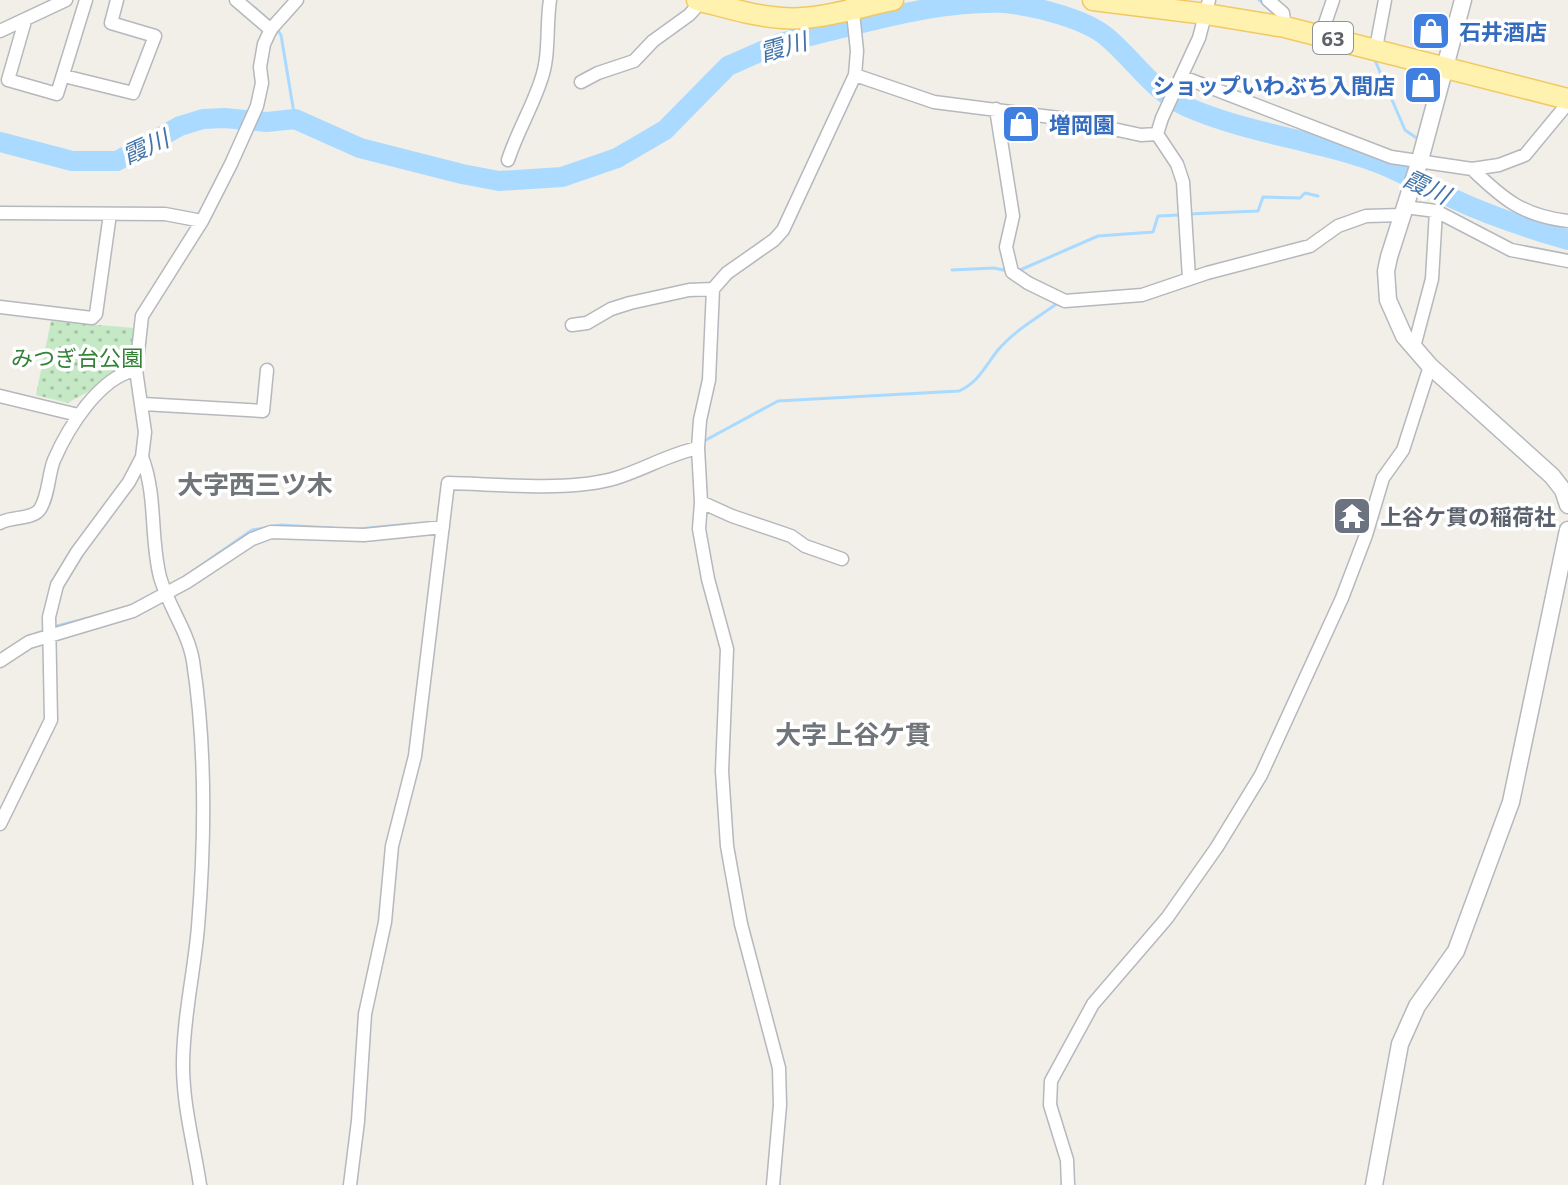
<svg xmlns="http://www.w3.org/2000/svg" width="1568" height="1185" font-family="'Noto Sans','Noto Sans JP',sans-serif">
  <style>
    .grass { fill: url(#grass-dots) }
    .lines { fill: none; stroke-linecap: round; stroke-linejoin: round }
    .stream { stroke: #aadaff; stroke-width: 3 }
    .river { stroke: #aadaff; stroke-width: 20 }
    .minor-casing { stroke: #b5b8bc; stroke-width: 15 }
    .tertiary-casing { stroke: #b5b8bc; stroke-width: 19 }
    .primary-casing { stroke: #f2c960; stroke-width: 23 }
    .minor { stroke: #fff; stroke-width: 12 }
    .tertiary { stroke: #fff; stroke-width: 16 }
    .primary { stroke: #fff2af; stroke-width: 20 }
    .labels { text-anchor: middle; dominant-baseline: central; stroke-width: 7; stroke-linejoin: round; paint-order: stroke }
    .shield { fill: #fff; stroke: #8f9295; stroke-width: 2 }
    .shield-label { font-size: 20px; font-weight: bold; fill: #5f6368 }
    .shop-label { font-size: 22px; font-weight: bold; fill: #366cbe; stroke: #fff; text-anchor: start }
    .park-label { font-size: 22px; fill: #348238; stroke: #fff }
    .worship-label { font-size: 22px; font-weight: bold; fill: #5b616d; stroke: #fff; text-anchor: start }
    .water-label { font-size: 24px; font-style: italic; fill: #4174aa; stroke: #fff }
    .quarter-label { font-size: 26px; font-weight: bold; fill: #70757a; stroke: #fff }
  </style>
  <defs>
    <pattern id="grass-dots" width="8" height="8" patternUnits="userSpaceOnUse" patternTransform="scale(2)"><rect width="8" height="8" fill="#c5e8c5"/><path d="M2 2h.1M6 6h.1" fill="none" stroke="#a3c0a4" stroke-width="1.8" stroke-linecap="round"/></pattern>
  </defs>
  <rect width="100%" height="100%" fill="#f1efe8"/>
  <path class="grass" d="M 51,321 L 134,328 C 137,372 100,384 68,403 L 36,395 Z"/>
  <g class="lines">
    <path class="stream" d="M 1259,0 L 1277,16
      M 254,7 L 272,23
      M 277,29 L 281,35 L 295,119
      M 1374,58 L 1405,130 L 1418,139
      M 1188,214 L 1258,211 L 1263,197 L 1300,198 L 1305,193 L 1318,196
      M 952,270 L 994,268 L 1008,271
      M 1020,270 L 1098,236 L 1153,232 L 1158,216 L 1180,215
      M 1076,295 L 1096,293
      M 704,441 L 778,401 L 959,391 C 979,382 985,366 998,350 C 1014,331 1038,317 1058,303
      M 359,529 L 410,524
      M 183,578 L 252,530 L 281,525 L 332,528
      M 53,627 L 100,615
      M 30,636 L 46,630
      M 3,652 L 17,643"/>
    <path class="river" d="M 0,142 L 72,161 L 117,161 L 180,126 L 203,119 L 225,118 L 267,122 L 295,119 L 360,148 L 462,174 L 499,181 L 562,177 L 617,158 L 665,130 L 728,66 L 780,43 C 854,27 930,0 1006,3 C 1036,7 1085,18 1108,38 C 1135,61 1153,91 1185,106 C 1247,134 1319,140 1383,165 C 1407,175 1430,188 1454,199 C 1490,216 1530,229 1568,240"/>
    <defs>
      <path id="minor" d="M 236,0 L 271,30
        M 1268,0 L 1283,13 L 1285,27
        M 25,21 L 8,80 L 57,94 L 86,0
        M 0,31 L 66,0
        M 1321,35 L 1333,0
        M 1376,48 L 1385,0
        M 855,75 L 934,102 L 1067,119 L 1141,135 L 1157,134
        M 64,76 L 133,93 L 155,36 L 111,23 L 117,0
        M 1183,77 L 1391,157 L 1472,169 L 1499,165 L 1525,155 L 1568,103
        M 581,82 L 598,73 L 634,61 L 653,41 L 689,15 L 702,1
        M 996,109 L 1013,216 L 1006,247 L 1012,272 L 1028,283 L 1065,301 L 1142,295 L 1207,273 L 1310,246 L 1338,226 L 1366,216 L 1402,215
        M 1157,134 L 1177,164 L 1183,182 L 1189,278
        M 1157,134 L 1162,118 L 1199,38 L 1209,0
        M 508,160 C 517,132 532,108 541,80 C 550,56 546,25 550,0
        M 1472,169 C 1503,199 1523,216 1568,221
        M 1405,207 L 1436,211 L 1511,250 L 1568,261
        M 0,213 L 165,214 L 202,221
        M 0,307 L 92,318 L 96,314 L 110,214
        M 572,325 L 587,323 L 611,309 L 630,303 L 689,290 L 713,289
        M 1414,347 L 1432,279 L 1436,211
        M 0,396 L 78,415
        M 143,404 L 263,411 L 267,370
        M 142,457 C 157,496 150,538 160,577 C 168,606 188,631 193,661 C 206,746 205,842 198,927 C 194,974 183,1018 183,1065 C 183,1106 194,1145 200,1185
        M 701,502 L 732,516 L 791,536 L 805,546 L 842,559
        M 0,523 C 11,516 33,520 40,509 C 49,495 48,475 54,460 C 68,428 99,377 136,370
        M 0,661 L 29,642 L 133,611 L 187,582 L 252,539 L 271,532 L 364,535 L 443,527
        M 0,824 L 51,720 L 49,617 L 57,585 L 77,552 L 129,482 L 142,457 L 145,432 L 136,370 L 142,316 L 202,221 L 231,164 L 257,106 L 262,83 L 260,67 L 264,44 L 271,29 L 297,0
        M 350,1185 L 358,1121 L 365,1014 L 385,922 L 392,846 L 415,756 L 448,483 C 498,484 570,492 616,478 C 645,469 669,454 698,448
        M 773,1185 L 780,1105 L 779,1068 L 741,924 L 727,846 L 722,771 L 727,649 L 708,579 L 699,529 L 701,502 L 698,448 L 700,420 L 709,380 L 713,289 L 727,273 L 774,240 L 783,230 L 855,75 L 857,51 L 852,3
        M 1068,1185 L 1067,1160 L 1050,1105 L 1051,1081 L 1093,1004 L 1167,918 L 1217,847 L 1261,775 L 1342,598 L 1366,535 L 1383,478 L 1403,450 L 1430,366"/>
      <path id="tertiary" d="M 1463,0 L 1420,160 L 1389,257 L 1386,271 L 1388,300 L 1404,336 L 1430,366 L 1552,476 L 1563,490 L 1568,505
        M 1374,1185 L 1400,1044 L 1417,1006 L 1456,951 L 1511,802 L 1568,530"/>
      <path id="primary" d="M 697,0 C 725,7 753,16 782,18 C 818,21 858,7 893,0
        M 1093,0 L 1206,14 L 1285,27 L 1568,99"/>
    </defs>
    <use href="#minor" class="minor-casing"/>
    <use href="#tertiary" class="tertiary-casing"/>
    <use href="#primary" class="primary-casing"/>
    <use href="#minor" class="minor"/>
    <use href="#tertiary" class="tertiary"/>
    <use href="#primary" class="primary"/>
  </g>
  <defs>
    <symbol id="shop-square" viewBox="-11 -11 22 22"><rect x="-9" y="-9" width="18" height="18" rx="4" fill="#3f7fe0" stroke="#fff"/><path d="M-5-2.5h2.3a2.7 3.5 0 0 1 5.4 0H5L5.5 6h-11ZM-1.5-2.5h3a1.5 2.3 0 0 0-3 0Z" fill="#fff"/></symbol>
    <symbol id="temple-square" viewBox="-11 -11 22 22"><rect x="-9" y="-9" width="18" height="18" rx="4" fill="#6b7280" stroke="#fff"/><path d="M0-6L5-2H3V0L6.5 2.5H4V6H1.5V3h-3V6H-4V2.5H-6.5L-3 0V-2H-5Z" fill="#fff"/></symbol>
  </defs>
  <g fill-rule="evenodd">
    <use href="#shop-square" x="1409" y="9" width="44" height="44"/>
    <use href="#shop-square" x="1401" y="63" width="44" height="44"/>
    <use href="#shop-square" x="999" y="102" width="44" height="44"/>
    <use href="#temple-square" x="1330" y="494" width="44" height="44"/>
  </g>
  <g class="labels">
    <rect class="shield" x="1313" y="22" width="40" height="32" rx="6"/>
    <g class="shield-label">
      <text x="1333" y="38">63</text>
    </g>
    <g class="shop-label">
      <text x="1459" y="31">石井酒店</text>
      <text x="1395" y="85" text-anchor="end">ショップいわぶち入間店</text>
      <text x="1049" y="124">増岡園</text>
    </g>
    <g class="park-label">
      <text x="77" y="357">みつぎ台公園</text>
    </g>
    <g class="worship-label">
      <text x="1380" y="516">上谷ケ貫の稲荷社</text>
    </g>
    <g class="water-label">
      <text transform="translate(783 46) rotate(-16)">霞川</text>
      <text transform="translate(145 146) rotate(-24)">霞川</text>
      <text transform="translate(1427 186) rotate(25)">霞川</text>
    </g>
    <g class="quarter-label">
      <text x="255" y="484">大字西三ツ木</text>
      <text x="853" y="734">大字上谷ケ貫</text>
    </g>
  </g>
</svg>
